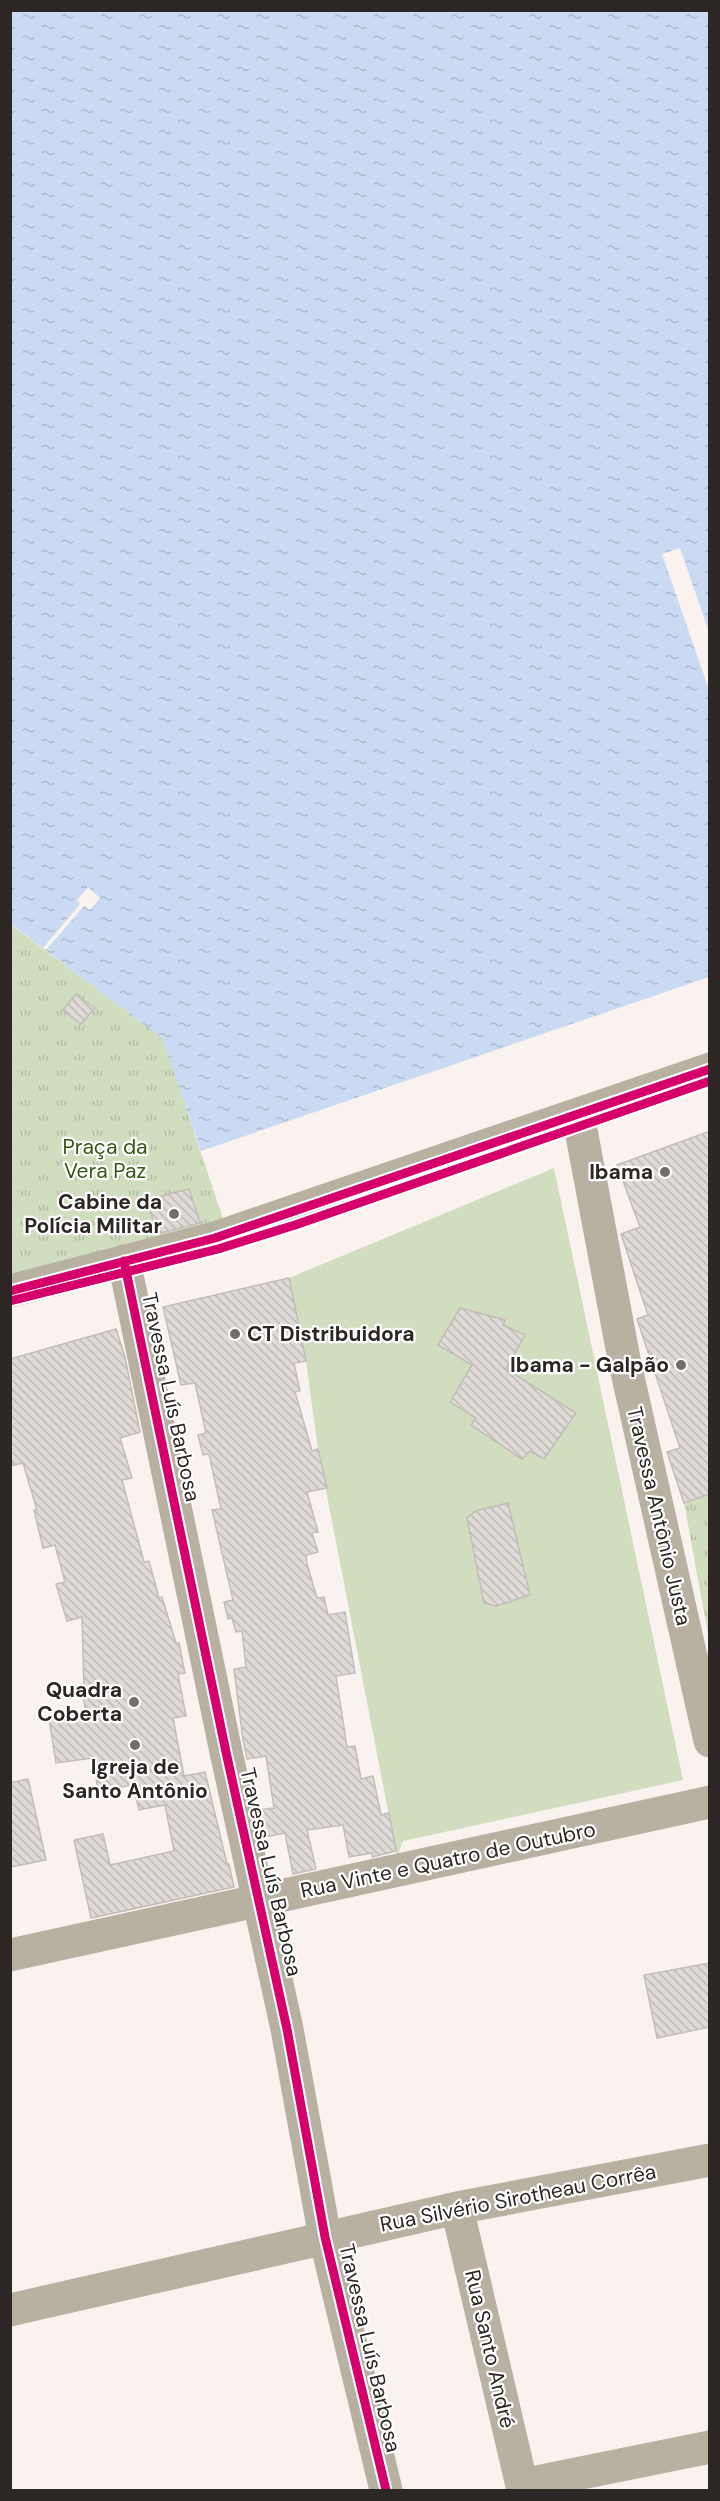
<svg xmlns="http://www.w3.org/2000/svg" width="720" height="2501" font-family="'DM Sans',sans-serif">
  <style>
    .grass { fill: #d0ddbf }
    .park { fill: url(#park-tufts) }
    .water { fill: url(#water-ripples) }
    .pier { fill: #f9f2ee }
    .building { fill: url(#building-back-hatch); stroke: #c3bdb9; stroke-width: 1.5 }
    .lines { fill: none; stroke-linecap: round; stroke-linejoin: round }
    .minor { stroke: #b8b0a1; stroke-width: 33 }
    .cycleway-casing { stroke: #fff; stroke-width: 13 }
    .cycleway { stroke: #d6006c; stroke-width: 9 }
    .poi-dot { fill: #746e6b; stroke: #fff; stroke-width: 2 }
    .labels { text-anchor: middle; dominant-baseline: central; stroke-width: 4.5; stroke-linejoin: round; paint-order: stroke }
    .park-label { font-size: 21px; fill: #345613; stroke: #fff }
    .poi-label { font-size: 21px; font-weight: bold; fill: #2c2724; stroke: #fff; text-anchor: end }
    .street-label { font-size: 21px; fill: #2c2724; stroke: #fff }
  </style>
  <defs>
    <pattern id="park-tufts" width="24" height="20" patternUnits="userSpaceOnUse" patternTransform="scale(1.5)"><rect width="24" height="20" fill="#d0ddbf"/><path d="M3 7l-1-3M5 7V3M7 7l1-3M15 17l-1-3M17 17v-4M19 17l1-3" fill="none" stroke="#b3bea4"/></pattern>
    <pattern id="water-ripples" width="26" height="14" patternUnits="userSpaceOnUse" patternTransform="scale(1.5)"><rect width="26" height="14" fill="#c9daf2"/><path d="M2 4q2-2 4 0t4 0M15 11q2-2 4 0t4 0" fill="none" stroke="#adbbcf"/></pattern>
    <pattern id="building-back-hatch" width="6" height="6" patternUnits="userSpaceOnUse" patternTransform="scale(1.5)"><rect width="6" height="6" fill="#e0dad7"/><path d="M-1 5l2 2M0 0l6 6M5-1l2 2" fill="none" stroke="#c0bbb8"/></pattern>
  </defs>
  <rect width="100%" height="100%" fill="#f9f2ee"/>
  <path class="grass" d="M 554,1168 L 683,1780 L 403,1841 L 397,1857 L 318,1449 L 306,1361 L 289,1278 Z"/>
  <path class="park" d="M 10,924 L 163,1038 L 225,1225 L 11,1282 Z
    M 709,1494 L 709,1639 L 684,1503 Z"/>
  <path class="water" d="M 10,11 L 709,11 L 709,977 L 201,1151 L 162,1038 L 11,924 Z"/>
  <path class="pier" d="M 680,548 L 709,632 L 709,690 L 662,554 Z
    M 88,887 L 100,898 L 90,910 L 84,906 L 46,950 L 43,948 L 80,904 L 77,900 Z"/>
  <path class="building" d="M 76,994 L 95,1008 L 81,1024 L 63,1010 Z
    M 710,1131 L 710,1494 L 684,1503 L 667,1452 L 680,1448 L 637,1319 L 648,1315 L 621,1234 L 640,1227 L 617,1165 Z
    M 189,1189 L 200,1223 L 157,1234 L 147,1200 Z
    M 289,1278 L 306,1361 L 294,1363 L 300,1391 L 295,1392 L 312,1451 L 318,1449 L 327,1488 L 307,1492 L 318,1532 L 312,1533 L 318,1552 L 306,1555 L 307,1564 L 317,1598 L 324,1597 L 328,1615 L 345,1612 L 355,1673 L 336,1676 L 347,1747 L 355,1746 L 361,1779 L 373,1776 L 381,1815 L 389,1813 L 396,1851 L 372,1857 L 372,1853 L 349,1857 L 343,1825 L 307,1830 L 316,1869 L 293,1874 L 285,1833 L 264,1837 L 259,1810 L 274,1808 L 266,1756 L 247,1759 L 243,1740 L 234,1669 L 246,1667 L 242,1631 L 236,1632 L 232,1618 L 228,1619 L 224,1602 L 233,1600 L 212,1510 L 221,1509 L 209,1454 L 203,1455 L 198,1435 L 206,1433 L 195,1383 L 181,1385 L 163,1307 Z
    M 460,1308 L 505,1320 L 503,1325 L 525,1335 L 506,1369 L 576,1413 L 544,1459 L 530,1451 L 522,1459 L 471,1425 L 476,1418 L 450,1402 L 472,1365 L 438,1345 Z
    M 116,1329 L 125,1357 L 140,1432 L 120,1438 L 132,1478 L 122,1480 L 144,1562 L 149,1561 L 159,1598 L 162,1597 L 176,1643 L 179,1643 L 185,1673 L 178,1674 L 186,1716 L 173,1718 L 184,1776 L 205,1772 L 227,1864 L 229,1864 L 234,1887 L 91,1918 L 74,1840 L 103,1834 L 110,1865 L 174,1851 L 165,1805 L 139,1810 L 133,1785 L 98,1791 L 93,1758 L 56,1763 L 49,1719 L 86,1714 L 82,1690 L 84,1690 L 82,1617 L 67,1621 L 56,1584 L 65,1582 L 55,1545 L 43,1548 L 34,1510 L 37,1510 L 23,1463 L 10,1466 L 10,1359 Z
    M 508,1503 L 530,1595 L 496,1606 L 484,1603 L 467,1518 L 476,1511 Z
    M 28,1779 L 46,1860 L 10,1867 L 10,1783 Z
    M 710,1963 L 710,2027 L 657,2038 L 644,1975 Z"/>
  <g class="lines">
    <path class="minor" d="M 578,1114 L 624,1359 L 710,1741
      M 124,1261 L 226,1752 L 287,2029 L 325,2237 L 386,2490
      M 10,1291 L 215,1238 L 710,1069
      M 10,1955 L 710,1802
      M 457,2208 L 523,2490
      M 10,2310 L 457,2208 L 710,2160
      M 522,2485 L 710,2447"/>
    <defs>
      <path id="cycleway" d="M 124,1261 L 226,1752 L 287,2029 L 325,2237 L 386,2490
        M 10,1291 L 215,1238 L 710,1069
        M 10,1301 L 218,1249 L 295,1225 L 710,1081"/>
    </defs>
    <use href="#cycleway" class="cycleway-casing"/>
    <use href="#cycleway" class="cycleway"/>
  </g>
  <g class="poi-dot">
    <circle cx="665" cy="1172" r="6"/>
    <circle cx="174" cy="1214" r="6"/>
    <circle cx="235" cy="1334" r="6"/>
    <circle cx="681" cy="1365" r="6"/>
    <circle cx="134" cy="1702" r="6"/>
    <circle cx="135" cy="1745" r="6"/>
  </g>
  <g class="labels">
    <g class="park-label">
      <text x="105" y="1147">Praça da<tspan x="105" dy="24">Vera Paz</tspan></text>
    </g>
    <g class="poi-label">
      <text x="653" y="1172">Ibama</text>
      <text x="162" y="1202">Cabine da<tspan x="162" dy="24">Polícia Militar</tspan></text>
      <text x="247" y="1334" text-anchor="start">CT Distribuidora</text>
      <text x="669" y="1365">Ibama - Galpão</text>
      <text x="122" y="1690">Quadra<tspan x="122" dy="24">Coberta</tspan></text>
      <text x="135" y="1767" text-anchor="middle">Igreja de<tspan x="135" dy="24">Santo Antônio</tspan></text>
    </g>
    <g class="street-label">
      <text transform="translate(171 1397) rotate(78)">Travessa Luís Barbosa</text>
      <text transform="translate(659 1516) rotate(77)">Travessa Antônio Justa</text>
      <text transform="translate(448 1860) rotate(-12)">Rua Vinte e Quatro de Outubro</text>
      <text transform="translate(271 1872) rotate(77)">Travessa Luís Barbosa</text>
      <text transform="translate(518 2198) rotate(-11)">Rua Silvério Sirotheau Corrêa</text>
      <text transform="translate(370 2348) rotate(77)">Travessa Luís Barbosa</text>
      <text transform="translate(490 2349) rotate(77)">Rua Santo André</text>
    </g>
  </g>
  <rect width="720" height="2501" fill="none" stroke="#2c2724" stroke-width="24"/>
</svg>
